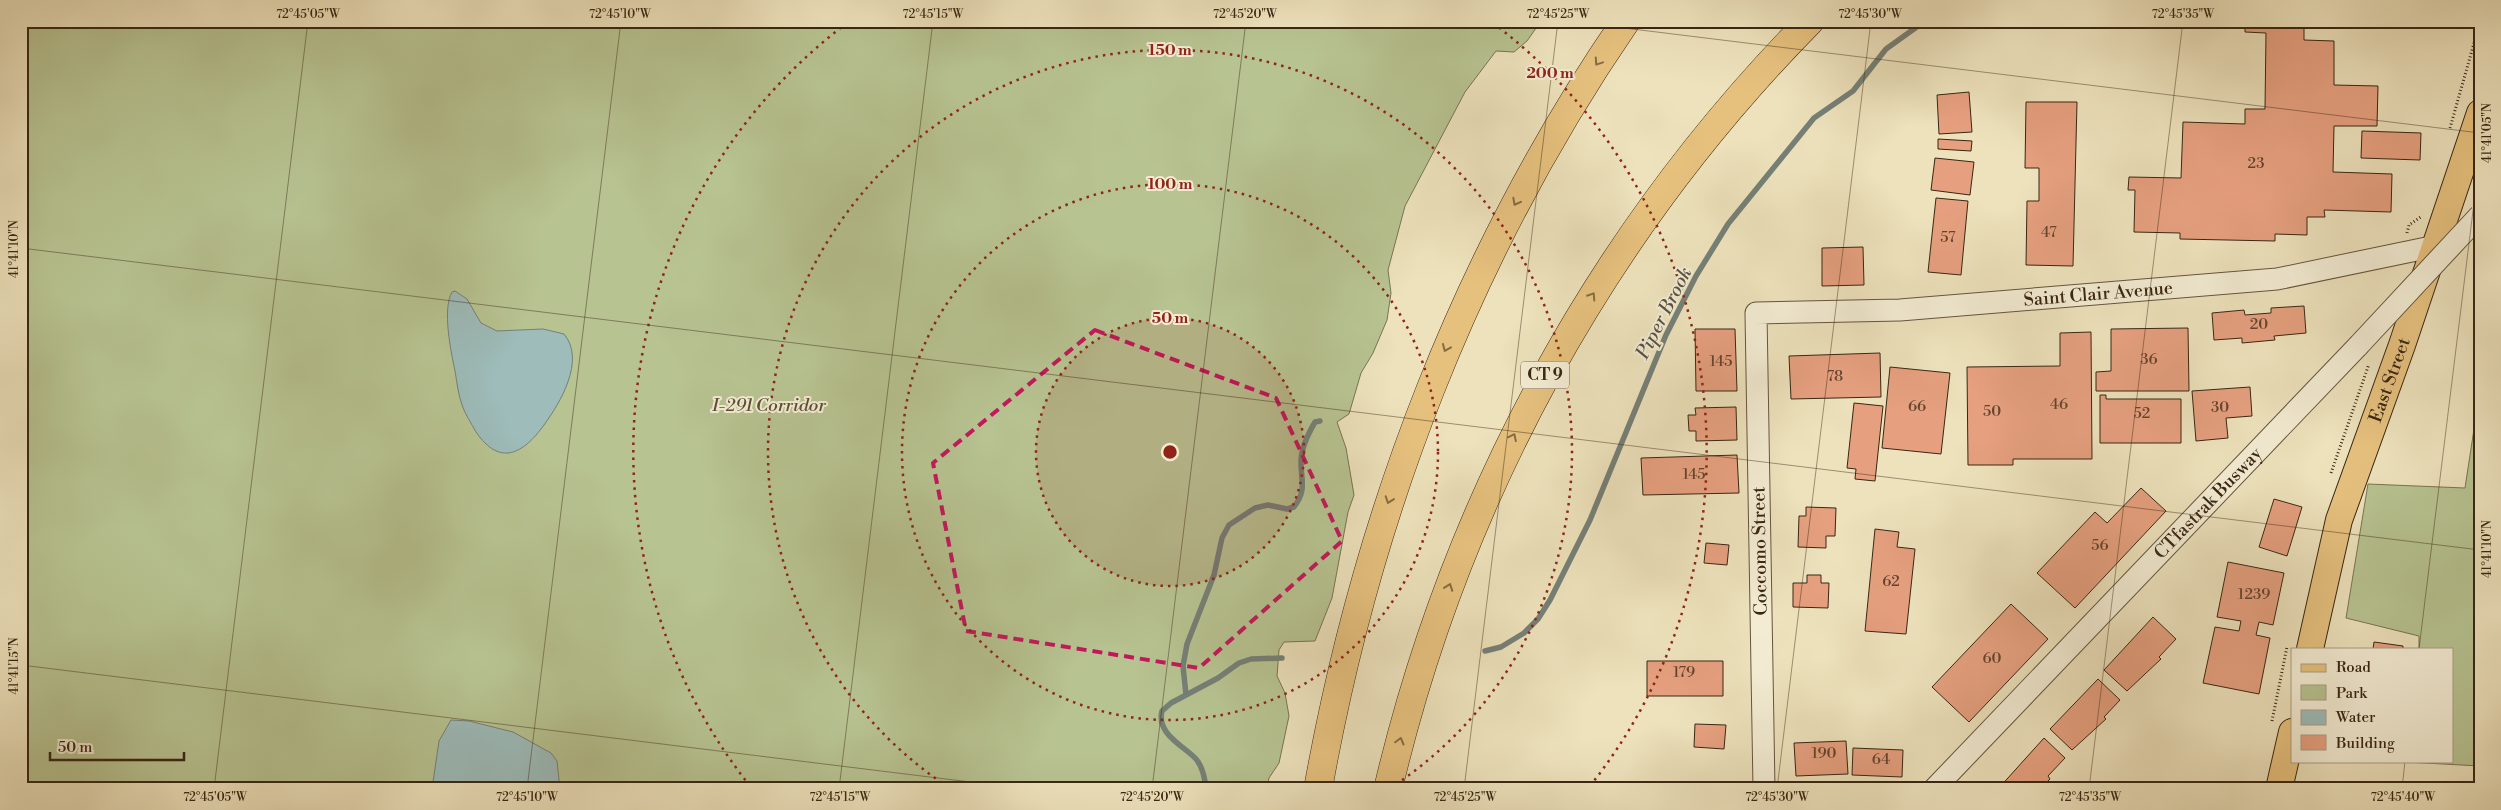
<svg xmlns="http://www.w3.org/2000/svg" width="2501" height="810" font-family="'Libre Bodoni',serif">
  <style>
    .green { fill: #b7c391; stroke: #787452 }
    .water { fill: #9dbcba; stroke: #758077 }
    .lines { fill: none; stroke-linecap: round; stroke-linejoin: round }
    .stream { stroke: #758077; stroke-width: 5.5 }
    .building { fill: #e6a07f; stroke: #392613 }
    .minor-casing { stroke: #66553d; stroke-width: 23 }
    .major-casing { stroke: #392613; stroke-width: 28 }
    .highway-casing { stroke: #392613; stroke-width: 29 }
    .path { stroke: #392613; stroke-width: 3; stroke-dasharray: 1 2.5; stroke-linecap: butt }
    .minor { stroke: #f3ecd3; stroke-width: 21 }
    .major { stroke: #e6c17e; stroke-width: 26 }
    .highway { stroke: #e6c17e; stroke-width: 28 }
    .minor-bridge-casing { stroke: #66553d; stroke-width: 23; stroke-linecap: butt }
    .minor-bridge { stroke: #f3ecd3; stroke-width: 21 }
    .oneway { stroke: #876c43 }
    .marked { fill: none; stroke: #c2185b; stroke-width: 4; stroke-dasharray: 10 6; stroke-linejoin: round }
    .ticks { fill: none; stroke: #392613; stroke-width: 1; stroke-opacity: 0.45 }
    .ring { fill: none; stroke: #8f2418; stroke-width: 2.5; stroke-dasharray: 2.5 5 }
    .labels { text-anchor: middle; dominant-baseline: central; stroke-width: 4; stroke-linejoin: round; paint-order: stroke }
    .number-label { font-size: 15px; fill: #64442e }
    .shield { fill: #f3ecd3; stroke: #71614d; stroke-width: 1 }
    .shield-label { font-size: 16px; font-weight: bold; fill: #392613 }
    .street-label { font-size: 18px; fill: #392613; stroke: #f3ecd3 }
    .park-label { font-size: 18px; font-style: italic; fill: #584d32; stroke: #f3ecd3 }
    .water-label { font-size: 19px; font-style: italic; fill: #575345; stroke: #f3ecd3 }
    .centre { fill: #8f2418; stroke: #f3ecd3; stroke-width: 2.5 }
    .ring-label { font-size: 15px; text-anchor: middle; font-weight: bold; fill: #8f2418; stroke: #f3ecd3; stroke-width: 4; stroke-linejoin: round; paint-order: stroke }
    .neatline { fill: none; stroke: #392613; stroke-width: 2 }
    .ticks-label { font-size: 12px; text-anchor: middle; fill: #392613 }
  </style>
  <rect width="100%" height="100%" fill="#ede2bc"/>
  <filter id="stains"><feTurbulence type="fractalNoise" baseFrequency=".004" numOctaves="4"/><feColorMatrix values="0 0 0 0 .2 0 0 0 0 .09 0 0 0 0 .02 0 0 0 .5 -.17"/></filter>
  <radialGradient id="worn" r=".72"><stop offset=".6" stop-color="#630" stop-opacity="0"/><stop offset="1" stop-color="#630" stop-opacity=".3"/></radialGradient>
  <path class="green" d="M 21,21 L 1541,21 L 1527,41 L 1514,52 L 1496,51 L 1465,92 L 1405,206 L 1388,270 L 1391,293 L 1387,320 L 1373,353 L 1361,373 L 1349,414 L 1337,422 L 1346,448 L 1354,495 L 1348,512 L 1332,598 L 1315,641 L 1284,642 L 1279,650 L 1277,676 L 1285,693 L 1289,716 L 1279,763 L 1269,778 L 1267,789 L 21,789 Z
    M 2474,429 L 2480,429 L 2480,766 L 2387,761 L 2452,761 L 2452,649 L 2419,649 L 2419,636 L 2346,618 L 2368,484 L 2465,488 Z"/>
  <path class="water" d="M 455,291 L 467,299 L 481,323 L 497,331 L 543,329 L 564,334 C 586,360 560,403 544,425 C 523,454 500,467 476,432 C 471,423 465,414 462,405 C 458,394 457,382 455,371 C 451,352 442,309 452,292 Z
    M 451,720 L 469,721 L 513,732 L 551,753 L 557,761 L 560,789 L 432,789 L 439,741 Z"/>
  <g class="lines">
    <path class="stream" d="M 1485,651 L 1501,647 L 1524,633 L 1538,619 L 1550,600 L 1590,520 L 1666,335 L 1696,276 L 1728,224 L 1814,118 L 1853,91 L 1886,49 L 1925,21
      M 1186,695 L 1183,666 L 1187,644 L 1214,575 L 1222,538 L 1229,525 L 1255,508 L 1268,505 L 1287,509 L 1294,507 C 1307,489 1301,482 1301,462 C 1301,448 1308,434 1315,422 L 1320,421
      M 1206,789 C 1205,779 1203,767 1196,759 C 1184,746 1156,734 1162,711 L 1171,703 L 1218,678 L 1239,663 L 1251,659 L 1282,658"/>
  </g>
  <path class="building" d="M 2245,21 L 2304,21 L 2304,40 L 2334,41 L 2334,85 L 2378,86 L 2377,126 L 2334,126 L 2333,172 L 2392,174 L 2391,212 L 2324,210 L 2325,217 L 2307,217 L 2307,235 L 2275,234 L 2275,241 L 2180,239 L 2180,233 L 2134,232 L 2135,190 L 2128,190 L 2129,177 L 2181,178 L 2183,122 L 2245,124 L 2245,109 L 2265,109 L 2266,33 L 2245,32 Z
    M 1969,92 L 1972,132 L 1939,134 L 1937,95 Z
    M 2026,102 L 2077,102 L 2073,266 L 2026,265 L 2027,201 L 2039,201 L 2039,168 L 2025,168 Z
    M 2362,131 L 2421,133 L 2420,160 L 2361,158 Z
    M 1938,139 L 1972,141 L 1971,151 L 1938,149 Z
    M 1935,158 L 1974,162 L 1970,195 L 1931,190 Z
    M 1936,198 L 1968,201 L 1961,275 L 1928,272 Z
    M 1863,247 L 1864,285 L 1822,286 L 1822,248 Z
    M 2304,306 L 2306,333 L 2274,336 L 2275,340 L 2242,343 L 2242,338 L 2214,340 L 2212,313 L 2244,310 L 2245,315 L 2271,313 L 2271,308 Z
    M 2188,328 L 2189,391 L 2096,391 L 2096,372 L 2111,371 L 2111,329 Z
    M 1695,329 L 1735,329 L 1737,391 L 1696,391 Z
    M 2091,332 L 2092,459 L 2013,459 L 2013,465 L 1968,465 L 1967,367 L 2060,366 L 2060,333 Z
    M 1880,353 L 1881,397 L 1791,399 L 1789,356 Z
    M 1890,367 L 1950,373 L 1941,454 L 1882,448 Z
    M 2250,387 L 2252,416 L 2226,418 L 2228,438 L 2196,441 L 2192,391 Z
    M 2100,395 L 2106,395 L 2106,399 L 2181,399 L 2181,443 L 2100,443 Z
    M 1854,403 L 1883,406 L 1875,481 L 1855,479 L 1856,469 L 1847,468 Z
    M 1736,407 L 1737,440 L 1696,441 L 1696,431 L 1689,431 L 1688,415 L 1696,415 L 1695,408 Z
    M 1737,455 L 1739,493 L 1643,495 L 1641,458 Z
    M 2141,488 L 2166,511 L 2075,608 L 2037,573 L 2095,512 L 2107,523 Z
    M 2274,499 L 2302,507 L 2287,556 L 2259,547 Z
    M 1806,507 L 1836,508 L 1835,536 L 1826,536 L 1826,548 L 1798,547 L 1799,516 L 1806,516 Z
    M 1875,529 L 1899,532 L 1897,547 L 1915,549 L 1906,634 L 1865,631 Z
    M 1706,543 L 1729,545 L 1727,565 L 1704,563 Z
    M 2228,562 L 2284,573 L 2273,625 L 2259,622 L 2256,635 L 2270,638 L 2259,694 L 2203,683 L 2215,627 L 2239,631 L 2241,621 L 2217,617 Z
    M 1807,575 L 1821,575 L 1821,583 L 1829,583 L 1828,608 L 1793,607 L 1793,583 L 1807,583 Z
    M 2011,604 L 2048,639 L 1969,722 L 1932,687 Z
    M 2153,617 L 2176,639 L 2159,657 L 2161,659 L 2127,691 L 2104,670 Z
    M 2374,642 L 2403,646 L 2403,649 L 2373,649 Z
    M 1647,661 L 1723,661 L 1723,696 L 1647,696 Z
    M 2098,679 L 2120,700 L 2104,717 L 2106,719 L 2072,750 L 2050,729 Z
    M 1695,724 L 1726,725 L 1724,749 L 1694,747 Z
    M 2044,738 L 2065,758 L 2048,776 L 2050,779 L 2040,789 L 1998,789 Z
    M 1846,741 L 1848,774 L 1796,776 L 1794,743 Z
    M 1853,748 L 1903,750 L 1902,777 L 1852,775 Z"/>
  <g class="lines">
    <defs>
      <g id="minor">
        <path id="s1" d="M 1764,789 L 1756,313 L 1900,310 L 2277,279 L 2436,246"/>
        <path id="s2" d="M 1934,789 L 2358,346"/>
      </g>
      <g id="major">
        <path id="s3" d="M 2310,649 L 2339,520 L 2402,345 L 2480,113"/>
        <path d="M 2279,789 L 2292,732"/>
      </g>
      <path id="highway" d="M 1318,789 C 1367,514 1467,252 1626,21
        M 1388,789 C 1456,499 1601,233 1810,21"/>
    </defs>
    <use href="#minor" class="minor-casing"/>
    <use href="#major" class="major-casing"/>
    <use href="#highway" class="highway-casing"/>
    <path class="path" d="M 2450,128 L 2480,22
      M 2407,233 L 2409,225 L 2422,216
      M 2331,473 L 2369,364
      M 2272,721 L 2287,647"/>
    <use href="#minor" class="minor"/>
    <use href="#major" class="major"/>
    <use href="#highway" class="highway"/>
    <defs>
      <path id="minor-bridge" d="M 2358,346 L 2480,215"/>
    </defs>
    <use href="#minor-bridge" class="minor-bridge-casing"/>
    <use href="#minor-bridge" class="minor-bridge"/>
  </g>
  <defs><path id="oneway-chevron" d="M-2-3.5L2.5 0L-2 3.5" fill="none" stroke-width="1.6" stroke-linecap="round" stroke-linejoin="round" transform="scale(1.25)"/></defs>
  <g class="oneway">
    <use href="#oneway-chevron" transform="translate(1598 62) rotate(124)"/>
    <use href="#oneway-chevron" transform="translate(1516 202) rotate(118)"/>
    <use href="#oneway-chevron" transform="translate(1592 296) rotate(-57)"/>
    <use href="#oneway-chevron" transform="translate(1446 348) rotate(113)"/>
    <use href="#oneway-chevron" transform="translate(1513 437) rotate(-64)"/>
    <use href="#oneway-chevron" transform="translate(1389 500) rotate(109)"/>
    <use href="#oneway-chevron" transform="translate(1449 587) rotate(-70)"/>
    <use href="#oneway-chevron" transform="translate(1400 741) rotate(-75)"/>
  </g>
  <path class="marked" d="M 1095,330 L 1276,398 L 1342,541 L 1199,668 L 966,631 L 933,463 Z"/>
  <path class="ticks" d="M 1567,21 L 2480,133M 21,248 L 2480,550M 2419,649 L 2480,154M 21,665 L 1027,789M 214,789 L 308,21M 527,789 L 621,21M 839,789 L 933,21M 1152,789 L 1246,21M 1464,789 L 1558,21M 1777,789 L 1871,21M 2089,789 L 2183,21M 2402,789 L 2405,761"/>
  <circle cx="1170" cy="452" r="134" fill="#8f2418" fill-opacity=".12"/>
  <g class="ring">
    <circle cx="1170" cy="452" r="134"/>
    <circle cx="1170" cy="452" r="268"/>
    <path d="M948 787A402 402 0 1 1 1392 787"/>
    <path d="M750 786A537 537 0 0 1 847 23M1493 23A537 537 0 0 1 1590 786"/>
  </g>
  <g class="labels">
    <g class="number-label">
      <text x="2256" y="163">23</text>
      <text x="2049" y="232">47</text>
      <text x="1948" y="237">57</text>
      <text x="2259" y="324">20</text>
      <text x="2149" y="359">36</text>
      <text x="1721" y="361">145</text>
      <text x="1835" y="376">78</text>
      <text x="2059" y="404">46</text>
      <text x="1917" y="406">66</text>
      <text x="2220" y="407">30</text>
      <text x="1992" y="411">50</text>
      <text x="2142" y="413">52</text>
      <text x="1694" y="474">145</text>
      <text x="2100" y="545">56</text>
      <text x="1891" y="581">62</text>
      <text x="2254" y="594">1239</text>
      <text x="1992" y="658">60</text>
      <text x="1684" y="672">179</text>
      <text x="1824" y="753">190</text>
      <text x="1881" y="759">64</text>
    </g>
    <rect class="shield" x="1521" y="361.5" width="48" height="27" rx="4"/>
    <g class="shield-label">
      <text x="1545" y="375">CT 9</text>
    </g>
    <g class="street-label">
      <text stroke="none"><textPath href="#s1" startOffset="819">Saint Clair Avenue</textPath></text>
      <text stroke="none"><textPath href="#s3" startOffset="281">East Street</textPath></text>
      <text stroke="none"><textPath href="#s2" startOffset="396">CTfastrak Busway</textPath></text>
      <text transform="translate(1760 551) rotate(-91)">Coccomo Street</text>
    </g>
    <g class="park-label">
      <text x="769" y="405">I-291 Corridor</text>
    </g>
    <g class="water-label">
      <text transform="translate(1664 313) rotate(-63)">Piper Brook</text>
    </g>
  </g>
  <circle cx="1170" cy="452" r="8" class="centre"/>
  <g class="ring-label">
    <text x="1170" y="55">150 m</text>
    <text x="1550" y="78">200 m</text>
    <text x="1170" y="189">100 m</text>
    <text x="1170" y="323">50 m</text>
  </g>
  <rect width="2501" height="810" fill="none" stroke="#ede2bc" stroke-width="55"/>
  <rect x="2291" y="648" width="162" height="115" fill="#f3ecd3" stroke="#a99d86"/>
  <rect x="2301" y="664" width="25" height="8" fill="#e6c17e" stroke="#a99d86"/>
  <text x="2336" y="672" font-size="15" fill="#392613">Road</text>
  <rect x="2301" y="685" width="25" height="15" fill="#b7c391" stroke="#a99d86"/>
  <text x="2336" y="698" font-size="15" fill="#392613">Park</text>
  <rect x="2301" y="710" width="25" height="15" fill="#9dbcba" stroke="#a99d86"/>
  <text x="2336" y="722" font-size="15" fill="#392613">Water</text>
  <rect x="2301" y="735" width="25" height="15" fill="#e6a07f" stroke="#a99d86"/>
  <text x="2336" y="748" font-size="15" fill="#392613">Building</text>
  <path d="M50 752v8h134v-8" fill="none" stroke="#392613" stroke-width="2.5"/>
  <text x="58" y="752" font-size="15" fill="#392613" stroke="#f3ecd3" stroke-width="4" paint-order="stroke">50 m</text>
  <rect x="28" y="28" width="2446" height="754" class="neatline"/>
  <g class="ticks-label">
    <text x="308" y="18">72°45'05"W</text>
    <text x="620" y="18">72°45'10"W</text>
    <text x="933" y="18">72°45'15"W</text>
    <text x="1245" y="18">72°45'20"W</text>
    <text x="1558" y="18">72°45'25"W</text>
    <text x="1870" y="18">72°45'30"W</text>
    <text x="2183" y="18">72°45'35"W</text>
    <text transform="translate(2487 133) rotate(-90)" y="4">41°41'05"N</text>
    <text transform="translate(14 249) rotate(-90)" y="4">41°41'10"N</text>
    <text transform="translate(2487 549) rotate(-90)" y="4">41°41'10"N</text>
    <text transform="translate(14 666) rotate(-90)" y="4">41°41'15"N</text>
    <text x="215" y="801">72°45'05"W</text>
    <text x="527" y="801">72°45'10"W</text>
    <text x="840" y="801">72°45'15"W</text>
    <text x="1152" y="801">72°45'20"W</text>
    <text x="1465" y="801">72°45'25"W</text>
    <text x="1777" y="801">72°45'30"W</text>
    <text x="2090" y="801">72°45'35"W</text>
    <text x="2403" y="801">72°45'40"W</text>
  </g>
  <rect width="100%" height="100%" filter="url(#stains)"/>
  <rect width="100%" height="100%" fill="url(#worn)"/>
</svg>
